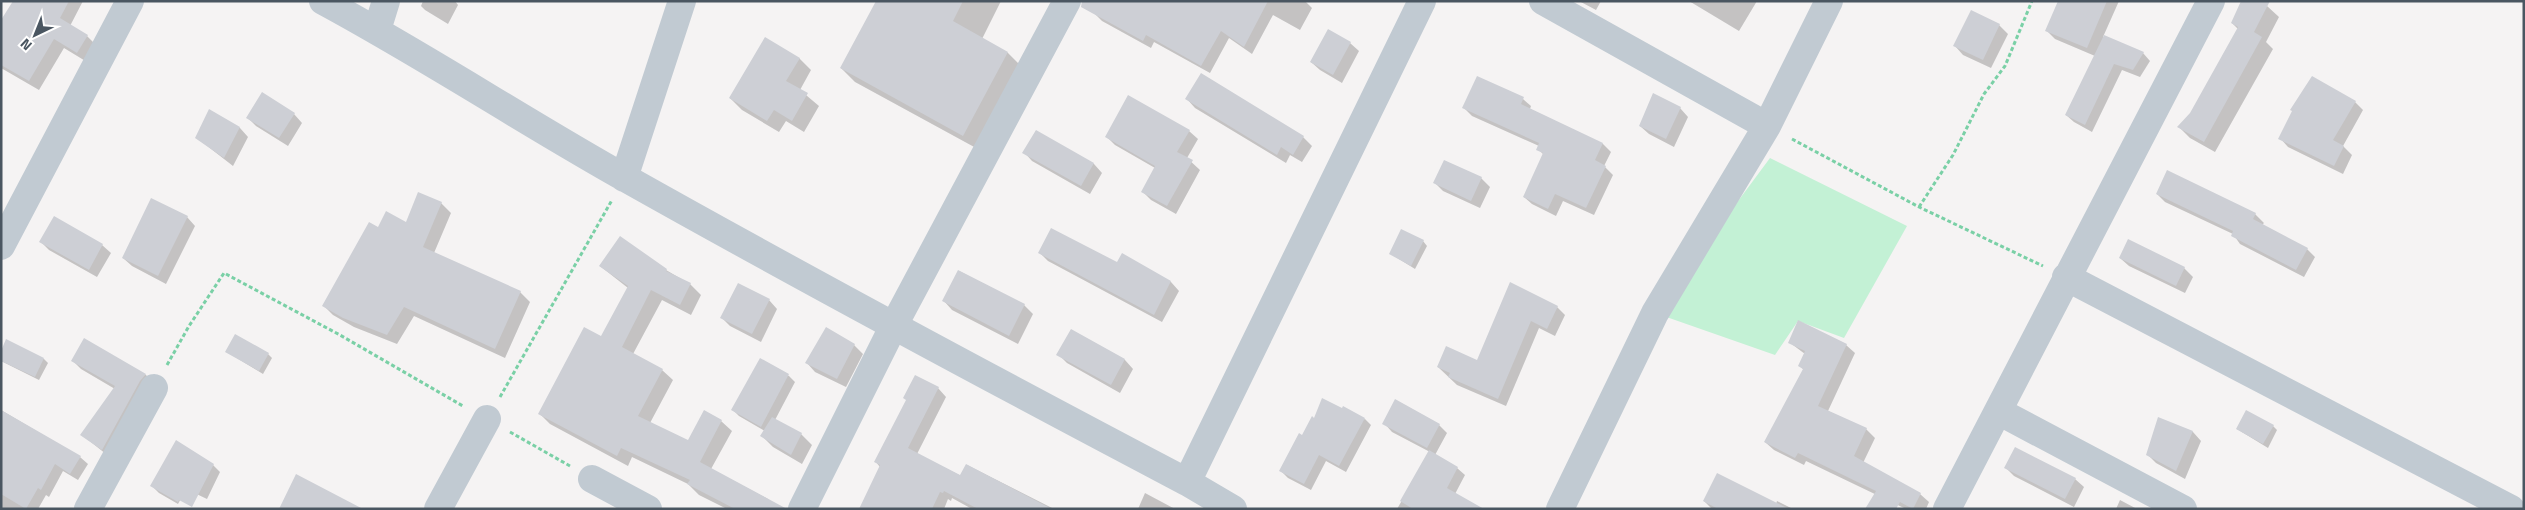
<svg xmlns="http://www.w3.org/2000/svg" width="2525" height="510" font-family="'Titillium Web',sans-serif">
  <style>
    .green { fill: #c3f1d5 }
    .shadow { fill: #0003 }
    .building { fill: #cdcfd5 }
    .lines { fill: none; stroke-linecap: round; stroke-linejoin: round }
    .path { stroke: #7ad0a6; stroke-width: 3; stroke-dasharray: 4 2.5; stroke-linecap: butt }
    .minor { stroke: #c1cad2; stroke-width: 28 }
  </style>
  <rect width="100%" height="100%" fill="#f5f3f3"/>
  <path class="green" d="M 1770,158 L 1907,226 L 1844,338 L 1798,321 L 1775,355 L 1655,313 Z"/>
  <path class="shadow" d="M 14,1 L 83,1 L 70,26 L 87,36 L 96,45 L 87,62 L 64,48 L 39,90 L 1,68 L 1,23 Z
    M 423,1 L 455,1 L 458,5 L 448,24 L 425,10 L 421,6 Z
    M 878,1 L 1001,1 L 982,39 L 1008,53 L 1021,66 L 976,148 L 855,82 L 841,68 Z
    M 1242,1 L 1305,1 L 1312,8 L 1300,30 L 1273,15 L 1252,54 L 1229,38 L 1210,73 L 1154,42 L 1151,48 L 1102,21 L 1094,13 Z
    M 1579,1 L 1601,1 L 1596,10 Z
    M 1689,1 L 1757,1 L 1739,31 Z
    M 2064,1 L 2119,1 L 2103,37 L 2143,53 L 2150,61 L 2140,77 L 2122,70 L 2092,132 L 2074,122 L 2066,115 L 2095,56 L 2055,39 L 2047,31 Z
    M 2258,1 L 2267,6 L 2279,17 L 2266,42 L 2273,49 L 2215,152 L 2190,138 L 2179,127 L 2191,113 L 2238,29 L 2232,23 Z
    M 1999,25 L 2008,34 L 1991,68 L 1963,55 L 1955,46 Z
    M 1350,43 L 1359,51 L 1342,83 L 1320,70 L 1311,62 Z
    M 799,58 L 811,70 L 800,90 L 819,106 L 804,132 L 786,121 L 779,132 L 742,110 L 730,98 Z
    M 1201,75 L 1303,137 L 1312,146 L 1302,162 L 1290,155 L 1286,163 L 1195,108 L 1187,99 Z
    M 1523,99 L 1531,106 L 1530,109 L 1603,144 L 1611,152 L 1604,166 L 1613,175 L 1594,215 L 1563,201 L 1556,216 L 1532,204 L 1524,197 L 1544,155 L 1538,149 L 1539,146 L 1472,116 L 1464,108 Z
    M 2355,102 L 2363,110 L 2343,146 L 2352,155 L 2343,174 L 2288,147 L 2280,138 Z
    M 1680,108 L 1688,117 L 1674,147 L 1649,134 L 1640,126 Z
    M 210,111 L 240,128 L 248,137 L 233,166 L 197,138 Z
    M 294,114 L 302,123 L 288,146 L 256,126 L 248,118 Z
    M 1036,131 L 1094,164 L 1102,173 L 1090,194 L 1032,161 L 1024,152 Z
    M 1189,131 L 1198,139 L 1187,158 L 1200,170 L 1176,214 L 1151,200 L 1143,192 L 1155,168 L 1115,145 L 1106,136 Z
    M 1445,161 L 1481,178 L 1490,187 L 1480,208 L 1443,191 L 1435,183 Z
    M 2168,172 L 2255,214 L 2264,223 L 2262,225 L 2307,249 L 2315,257 L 2304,277 L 2240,244 L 2233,234 L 2165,202 L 2157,194 Z
    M 441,203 L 451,213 L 434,253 L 520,292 L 530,302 L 505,358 L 414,316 L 397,344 L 354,327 L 333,315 L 323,305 L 378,229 L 407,224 Z
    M 187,217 L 195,226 L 166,284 L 132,266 L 123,258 Z
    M 1423,241 L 1427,246 L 1415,269 L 1391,254 Z
    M 41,242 L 102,245 L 111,253 L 97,277 L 49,250 Z
    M 1039,252 L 1118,264 L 1155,274 L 1171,282 L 1179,291 L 1162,322 L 1048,261 Z
    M 2120,258 L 2184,268 L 2193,277 L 2185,293 L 2129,266 Z
    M 600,266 L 666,270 L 690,284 L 701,295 L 691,315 L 662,300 L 633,354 L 662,370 L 673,380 L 650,423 L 688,441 L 721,421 L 732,431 L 711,469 L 768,499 L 778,509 L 727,509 L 699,495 L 688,484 L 632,457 L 628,466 L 550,424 L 539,413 L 602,337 L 628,288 Z
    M 959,271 L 1024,305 L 1033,314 L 1018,344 L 952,310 L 944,301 Z
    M 1511,284 L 1557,307 L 1565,315 L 1555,336 L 1539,328 L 1506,406 L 1457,385 L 1438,367 L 1478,361 Z
    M 769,300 L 777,309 L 761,342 L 730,326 L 721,317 Z
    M 1071,330 L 1125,360 L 1133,369 L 1120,393 L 1067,363 L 1058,354 Z
    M 85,340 L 146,375 L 154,384 L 111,458 L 82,435 L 115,389 L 81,369 L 73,361 Z
    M 1789,342 L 1846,345 L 1855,353 L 1828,411 L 1866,429 L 1875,438 L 1863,463 L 1920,494 L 1929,502 L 1926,509 L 1906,509 L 1806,461 L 1804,465 L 1774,450 L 1765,442 L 1804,370 L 1800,366 L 1805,354 Z
    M 854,345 L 863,354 L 846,387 L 815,372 L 807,363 Z
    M 227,352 L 268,354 L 272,358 L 263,374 Z
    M 44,359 L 48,363 L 39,380 L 1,361 Z
    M 761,360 L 789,376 L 795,382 L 775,420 L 801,434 L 812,445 L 802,464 L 773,447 L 762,436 L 765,431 L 739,416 L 733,410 Z
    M 938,388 L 946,397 L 917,454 L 961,476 L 967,465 L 1054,509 L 972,509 L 952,498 L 951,501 L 948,499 L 944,509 L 860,509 L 880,467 L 875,461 Z
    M 1,410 L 80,457 L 88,464 L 78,480 L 63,471 L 49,497 L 46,495 L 38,509 L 1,509 Z
    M 1365,419 L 1371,425 L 1346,472 L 1326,461 L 1311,490 L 1288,478 L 1281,471 L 1302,437 Z
    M 2159,419 L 2193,432 L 2201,441 L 2185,479 L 2156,463 L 2148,455 Z
    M 1384,423 L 1439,425 L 1447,433 L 1435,455 L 1457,468 L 1465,475 L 1455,494 L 1477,509 L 1397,509 L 1430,452 L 1392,432 Z
    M 2273,426 L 2277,430 L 2268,448 L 2237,429 Z
    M 213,465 L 220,472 L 207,499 L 186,489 L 178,504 L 159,493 L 152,486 Z
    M 2006,468 L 2075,479 L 2084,487 L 2074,507 L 2014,476 Z
    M 1145,493 L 1175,509 L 1138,509 Z
    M 2120,500 L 2137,509 L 2116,509 Z
    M 1704,501 L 1776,504 L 1777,501 L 1793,509 L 1712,509 Z"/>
  <path class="building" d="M 13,1 L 69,1 L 60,18 L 88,35 L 77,53 L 54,39 L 29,81 L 1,65 L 1,20 Z
    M 876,1 L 963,1 L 953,21 L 1008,52 L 963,136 L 840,68 Z
    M 1082,1 L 1268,1 L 1244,47 L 1221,31 L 1201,66 L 1146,35 L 1143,41 L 1081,7 Z
    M 2058,1 L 2107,1 L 2087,48 L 2045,31 Z
    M 2241,1 L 2270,1 L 2254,32 L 2262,37 L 2204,142 L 2177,127 L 2190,113 L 2238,27 L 2231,23 Z
    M 1971,10 L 2000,24 L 1983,60 L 1953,46 Z
    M 1328,29 L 1351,42 L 1333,75 L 1310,62 Z
    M 2104,35 L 2144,52 L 2133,70 L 2114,64 L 2085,125 L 2065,115 Z
    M 765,37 L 800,58 L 786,81 L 808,93 L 792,121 L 774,110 L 767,121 L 729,98 Z
    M 1201,73 L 1304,136 L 1293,155 L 1281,147 L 1277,155 L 1185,99 Z
    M 1477,76 L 1524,97 L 1521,104 L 1603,143 L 1595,160 L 1606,166 L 1586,208 L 1555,194 L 1548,209 L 1523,197 L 1543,153 L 1536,150 L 1539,143 L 1462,108 Z
    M 2312,76 L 2356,101 L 2333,140 L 2344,146 L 2334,166 L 2278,139 L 2292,111 L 2290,110 Z
    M 262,92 L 295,113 L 279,138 L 246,118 Z
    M 1653,93 L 1681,107 L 1666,139 L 1639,126 Z
    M 1128,95 L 1190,130 L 1177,152 L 1193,160 L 1167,206 L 1141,192 L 1155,166 L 1105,137 Z
    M 209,109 L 240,127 L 224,158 L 195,138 Z
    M 1036,130 L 1094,163 L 1081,186 L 1022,153 Z
    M 1444,160 L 1482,177 L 1471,201 L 1433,183 Z
    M 2167,170 L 2256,213 L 2253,219 L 2308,248 L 2296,270 L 2231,236 L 2233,231 L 2156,194 Z
    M 418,192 L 442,202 L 423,247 L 521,291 L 495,349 L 404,307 L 387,335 L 343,318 L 322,306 L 369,222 L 378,227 L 386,211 L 406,222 Z
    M 151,198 L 188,216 L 158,276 L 122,258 Z
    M 54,216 L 103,244 L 89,270 L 39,242 Z
    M 1051,228 L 1117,262 L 1122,253 L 1171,281 L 1154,315 L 1038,253 Z
    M 1401,229 L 1424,240 L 1411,266 L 1389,254 Z
    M 620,236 L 667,269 L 666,271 L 691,283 L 680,305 L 651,290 L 622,347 L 663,369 L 638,416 L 688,440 L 704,410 L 722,420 L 700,462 L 787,509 L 735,509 L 687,484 L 690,480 L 621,448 L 617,456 L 538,414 L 584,327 L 601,336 L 628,286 L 599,266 Z
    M 2128,239 L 2185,267 L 2176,286 L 2119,258 Z
    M 958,270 L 1025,304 L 1009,336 L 942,301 Z
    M 1510,282 L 1558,306 L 1547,329 L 1531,321 L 1498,399 L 1448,377 L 1450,373 L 1437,367 L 1446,346 L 1477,360 Z
    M 738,283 L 770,299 L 752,334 L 720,318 Z
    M 1798,320 L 1847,344 L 1818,406 L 1867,428 L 1854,456 L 1921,493 L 1913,509 L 1900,502 L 1896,509 L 1865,509 L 1876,491 L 1798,453 L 1795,458 L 1764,442 L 1803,369 L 1798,366 L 1805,351 L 1788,343 Z
    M 826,327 L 855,344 L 837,379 L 805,363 Z
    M 1071,329 L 1125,359 L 1111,385 L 1056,355 Z
    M 235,334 L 269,353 L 259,371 L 225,352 Z
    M 84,338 L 146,374 L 140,381 L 102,450 L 80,435 L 115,386 L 71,361 Z
    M 6,339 L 44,358 L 35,377 L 1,361 L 1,351 Z
    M 760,358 L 789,374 L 761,427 L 731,410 Z
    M 915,375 L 939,387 L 908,448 L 960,475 L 966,464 L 1052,509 L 978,509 L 944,491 L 943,493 L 940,492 L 932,509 L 859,509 L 880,465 L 874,462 L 906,400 L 903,398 Z
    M 1322,398 L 1342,408 L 1343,406 L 1365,418 L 1339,466 L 1319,455 L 1304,484 L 1279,471 L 1299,433 L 1302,435 L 1312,416 L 1314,418 Z
    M 1395,399 L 1440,424 L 1427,448 L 1382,424 Z
    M 1,410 L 81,456 L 70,474 L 55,464 L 41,490 L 38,488 L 26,509 L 1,494 Z
    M 2246,410 L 2274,425 L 2263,444 L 2236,429 Z
    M 772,417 L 802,433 L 791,455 L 760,436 Z
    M 2158,417 L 2193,431 L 2176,471 L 2146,455 Z
    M 176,440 L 214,464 L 192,507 L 179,500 L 178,502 L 150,486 Z
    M 2015,447 L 2076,478 L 2065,499 L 2004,468 Z
    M 1429,450 L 1458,467 L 1447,488 L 1484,509 L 1413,509 L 1400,501 Z
    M 1717,473 L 1789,509 L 1718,509 L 1703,501 Z
    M 296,474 L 363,509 L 279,509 Z"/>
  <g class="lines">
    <path class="path" d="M 1792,139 L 1919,207 L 2043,266
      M 1919,207 L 1953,155 L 1984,94 L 2005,66 L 2032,1
      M 167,365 L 189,326 L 224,273 L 340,335 L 463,406
      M 500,397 L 612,200
      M 510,432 L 570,466"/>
    <path class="minor" d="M 323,1 C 427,57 525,122 627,179 C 812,283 999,383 1187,482 L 1233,509
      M 1543,1 L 1767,126
      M 377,30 L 386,1
      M 624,178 L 682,1
      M 1,246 L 130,1
      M 2066,277 L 2511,509
      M 1998,411 L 2183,509
      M 592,479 L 648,509
      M 1187,482 L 1422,1
      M 88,509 L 154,388
      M 438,509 L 487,419
      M 802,509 L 893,327 L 1067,1
      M 1560,509 L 1655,313 L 1767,126 L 1829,1
      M 1947,509 L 2211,1"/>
  </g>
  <rect width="2525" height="510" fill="none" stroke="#4a5661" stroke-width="5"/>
  <g transform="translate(35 35) rotate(223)" stroke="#ffffff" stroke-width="4" paint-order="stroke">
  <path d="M0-4L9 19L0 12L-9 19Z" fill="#4a5661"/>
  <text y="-8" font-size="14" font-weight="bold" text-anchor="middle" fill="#4a5661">N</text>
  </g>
</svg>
